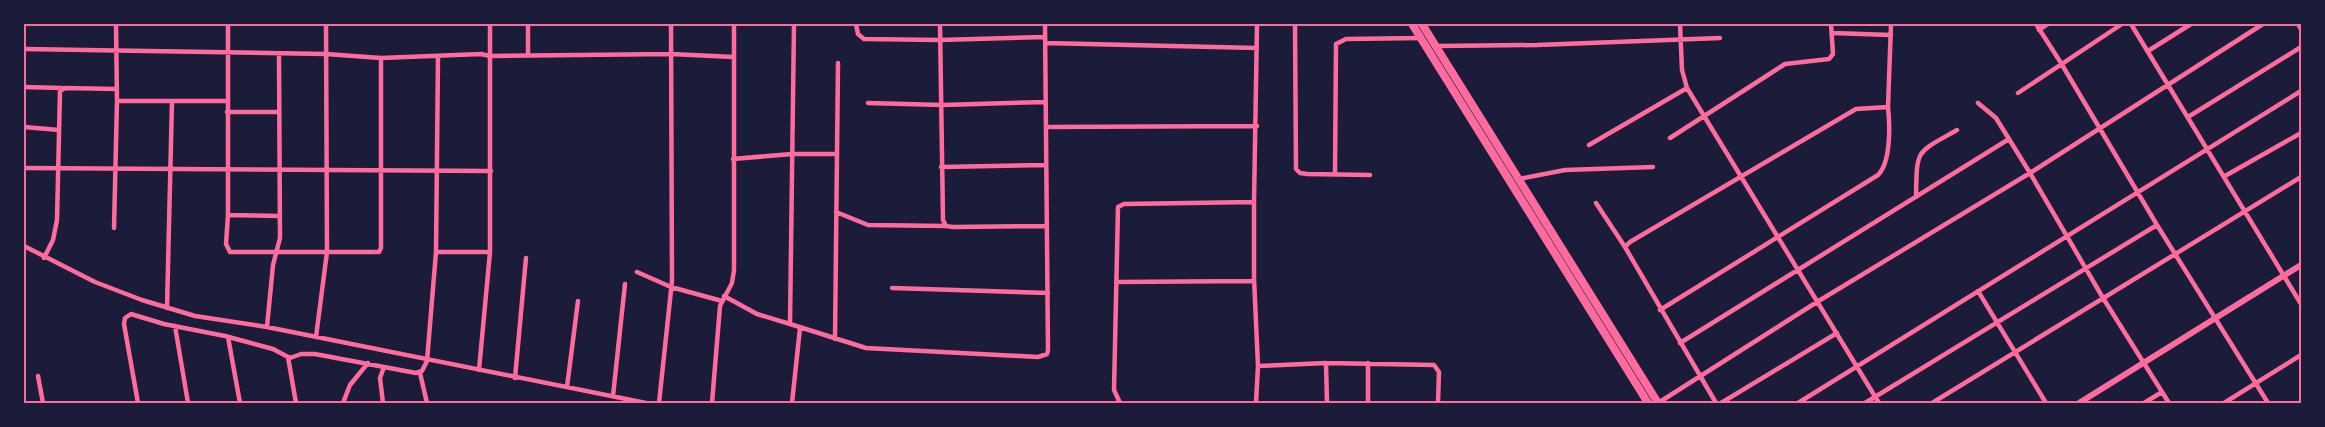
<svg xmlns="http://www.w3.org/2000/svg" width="2325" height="427" font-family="'Fira Sans Condensed',sans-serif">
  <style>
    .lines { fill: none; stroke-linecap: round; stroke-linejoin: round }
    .minor { stroke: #ff6b9d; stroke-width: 4.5 }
    .secondary { stroke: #ff6b9d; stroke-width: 6 }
    .primary { stroke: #ff6b9d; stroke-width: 8 }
    .neatline { fill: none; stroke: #ff6b9d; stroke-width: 2 }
  </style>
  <rect width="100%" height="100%" fill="#1b1b3a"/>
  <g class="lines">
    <path class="minor" d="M 228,24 L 228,215 L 226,244 L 230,252 L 379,252 L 381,248 L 381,58
      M 528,24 L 528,56
      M 794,24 L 790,324 L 866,348 L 1038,357 L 1047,354 L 1048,350 L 1045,24
      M 856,24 L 858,34 L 864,39 L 940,40 L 1045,37
      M 940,24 L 943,220 L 946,226 L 953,227 L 1046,226
      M 1295,24 L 1296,169 L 1300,173 L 1307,174 L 1370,175
      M 1680,24 L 1682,70 L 1687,88 L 1879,403
      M 2036,24 L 2061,63 L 2157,225 L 2268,403
      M 2131,24 L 2301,304
      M 2298,24 L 2301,29
      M 2039,30 L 2048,24
      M 1832,33 L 1891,35
      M 1045,43 L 1257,48
      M 1436,46 L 1537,45 L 1720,38
      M 24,49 L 326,54 L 381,58 L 481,54 L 490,56 L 671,54 L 734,57
      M 2148,51 L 2191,24
      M 24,87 L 62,88
      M 2018,93 L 2122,24
      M 117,101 L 227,101
      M 868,103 L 942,105 L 1046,102
      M 1978,103 L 1996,118 L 2030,173 L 2263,24
      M 1888,107 L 1891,24
      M 227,112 L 279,112
      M 2188,117 L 2301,47
      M 24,127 L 59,130
      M 1046,127 L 1257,126
      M 1670,138 L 1785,64 L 1829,59 L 1833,54 L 1831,24
      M 1589,145 L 1687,88
      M 733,159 L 792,154 L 837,154
      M 941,167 L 1046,165
      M 24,168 L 491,171
      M 1335,174 L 1336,44 L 1346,39 L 1421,38
      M 2225,176 L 2301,133
      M 1519,179 L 1565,170 L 1653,167
      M 1916,197 C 1917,148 1915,154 1957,130
      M 1254,202 L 1257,24
      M 1596,203 L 1625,247
      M 836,212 L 868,225 L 946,226
      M 228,215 L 280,216
      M 114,228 L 117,101 L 116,24
      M 24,246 L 95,282 L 142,300 L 195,316 L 267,327 L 646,403
      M 436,252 L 490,252
      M 44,258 L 53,240 L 57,220 L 60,91 L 65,88 L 116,89
      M 637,272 L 671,287 L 722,301
      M 1116,282 L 1254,281
      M 892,288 L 1048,293
      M 1978,291 L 2046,403
      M 724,296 L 757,314 L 790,324
      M 167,308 L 172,101
      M 1660,310 L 1878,175 C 1891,162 1890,126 1888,107 L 1856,109 L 1630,242 L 1625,247 L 1716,403
      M 175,326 L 188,403
      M 267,327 L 273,265 L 280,238 L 279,54
      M 228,337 L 240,403
      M 316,337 L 327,252 L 326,24
      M 835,339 L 838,63
      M 1680,343 L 2009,139
      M 288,357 L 296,403
      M 1326,363 L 1327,403
      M 479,370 L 490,252 L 490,24
      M 420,373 L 427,403
      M 38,376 L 43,403
      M 515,378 L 526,258
      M 567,387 L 578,301
      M 613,396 L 625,284
      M 138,403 L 124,324 L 125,318 L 131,314 L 164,324 L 225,336 L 273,349 L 290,358 L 301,354 L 315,354 L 416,373 L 422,371 L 427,361 L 436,252 L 438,57
      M 343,403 L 350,385 L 368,363
      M 383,403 L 380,378 L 384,367
      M 659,403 L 672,281 L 671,24
      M 712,403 L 720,306 L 732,283 L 734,270 L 734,24
      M 792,403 L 800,328
      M 1120,403 L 1114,390 L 1118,207 L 1124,204 L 1254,202 L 1254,278 L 1258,366
      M 1256,403 L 1258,366 L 1326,363 L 1434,365 L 1439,372 L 1438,403
      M 1368,403 L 1368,363
      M 1658,403 L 1817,302 L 2030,173 L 2103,298 L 2169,403
      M 1721,403 L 1837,333
      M 1798,403 L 2301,91
      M 1865,403 L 2157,225
      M 1932,403 L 2301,177
      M 2144,403 L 2162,392
      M 2224,403 L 2301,355"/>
    <path class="secondary" d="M 2079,403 L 2301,265"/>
    <path class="primary" d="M 1412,24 L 1648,403
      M 1422,24 L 1658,403"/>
  </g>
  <rect width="2325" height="427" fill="none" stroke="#1b1b3a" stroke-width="50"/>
  <rect x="25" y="25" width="2275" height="377" class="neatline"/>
</svg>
